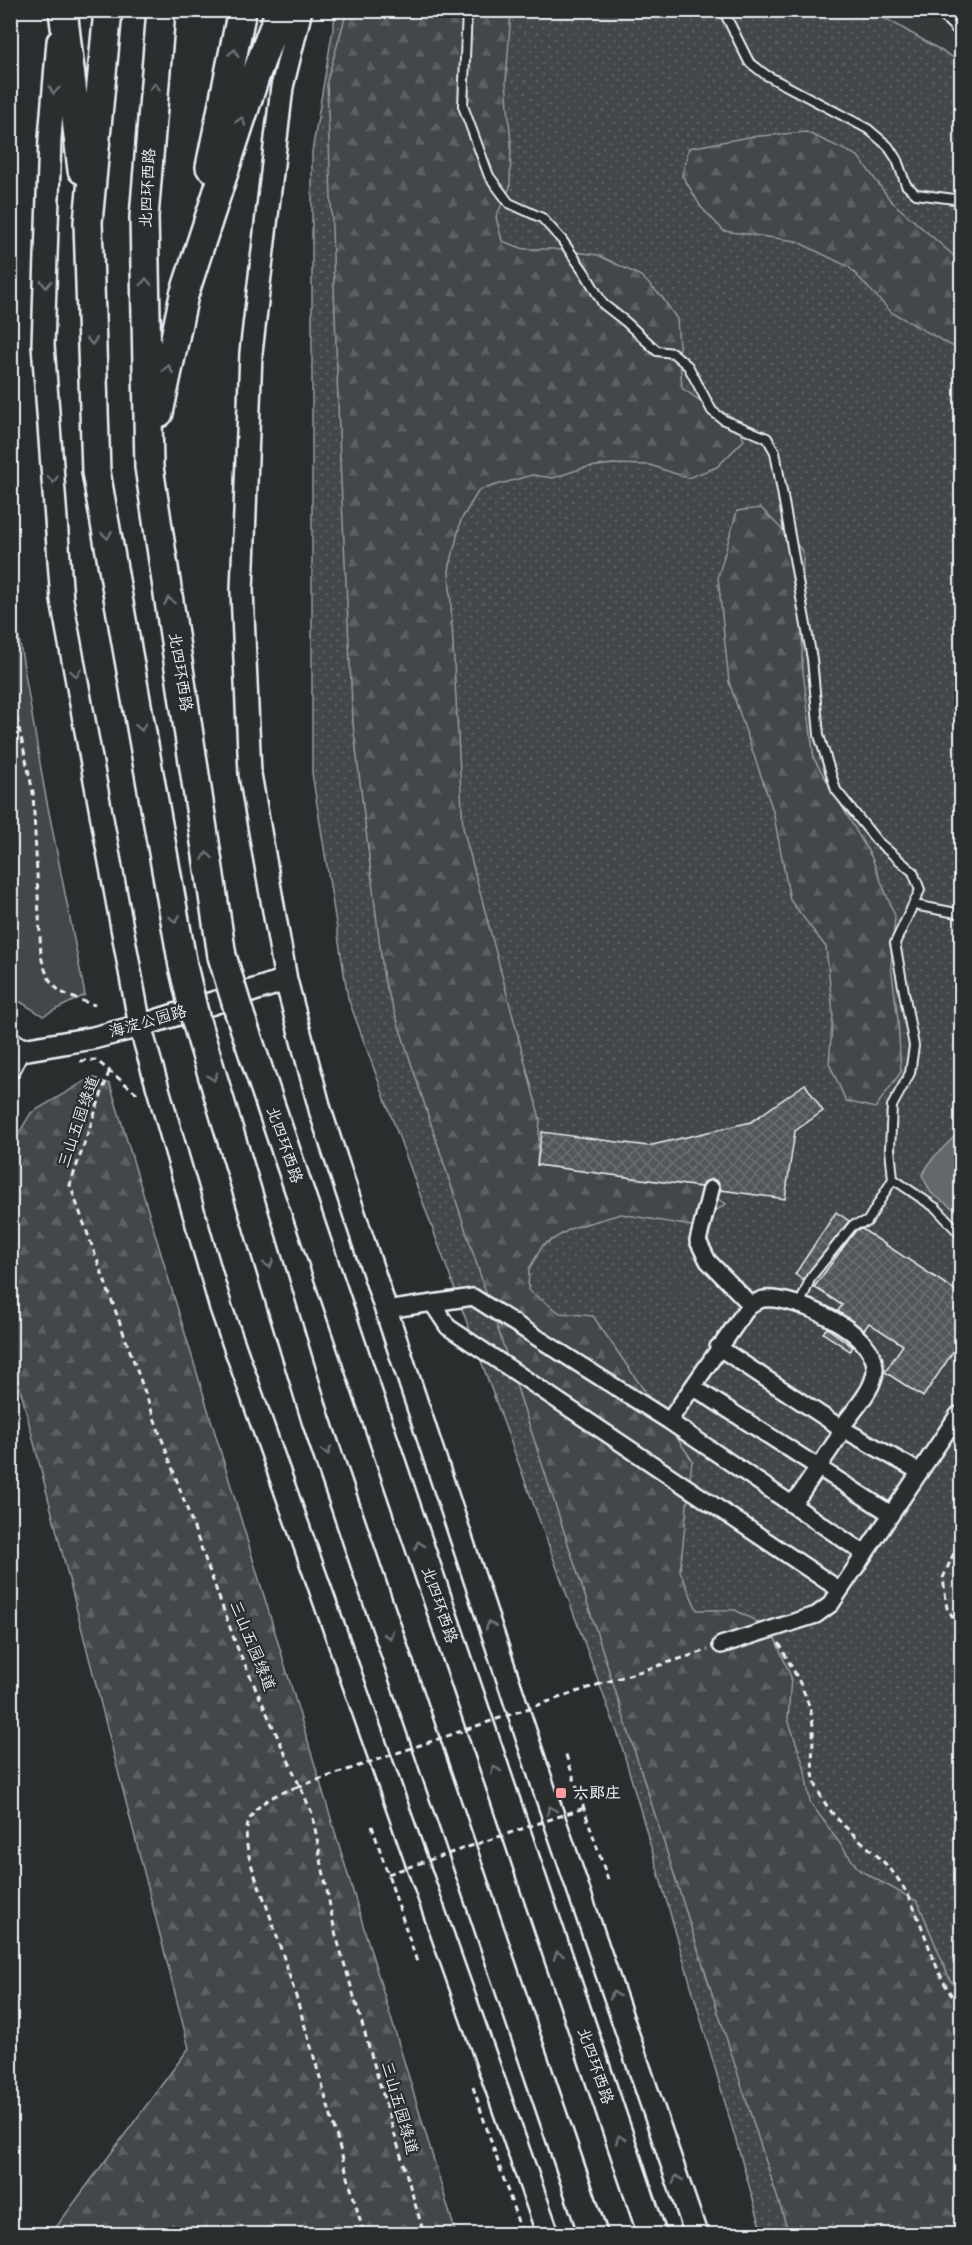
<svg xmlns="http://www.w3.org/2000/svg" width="972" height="2245" font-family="Kalam,'LXGW WenKai TC',sans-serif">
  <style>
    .built { fill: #363a3b }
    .grass { fill: url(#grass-dots); stroke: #959ca0; stroke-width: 1.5 }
    .forest { fill: url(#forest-firs); stroke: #959ca0; stroke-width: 1.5 }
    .park { fill: #424648; stroke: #959ca0; stroke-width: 1.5 }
    .water { fill: #63686b; stroke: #989fa3; stroke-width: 1.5 }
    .building { fill: url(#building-cross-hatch); stroke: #e8f1f8; stroke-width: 1.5 }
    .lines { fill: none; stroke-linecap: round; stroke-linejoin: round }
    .lane-casing { stroke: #e8f1f8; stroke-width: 12 }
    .street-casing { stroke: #e8f1f8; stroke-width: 20 }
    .secondary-casing { stroke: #e8f1f8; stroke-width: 26 }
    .highway-casing { stroke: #e8f1f8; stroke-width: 32 }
    .path { stroke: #e8f1f8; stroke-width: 3; stroke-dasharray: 6 4.5; stroke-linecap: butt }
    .lane { stroke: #2a2d2e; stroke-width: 8 }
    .street { stroke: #2a2d2e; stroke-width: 15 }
    .secondary { stroke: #2a2d2e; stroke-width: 21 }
    .highway { stroke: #2a2d2e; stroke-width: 27 }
    .highway-bridge-casing { stroke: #e8f1f8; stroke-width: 32; stroke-linecap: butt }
    .path-bridge { stroke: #e8f1f8; stroke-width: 3; stroke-dasharray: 6 4.5; stroke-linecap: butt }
    .highway-bridge { stroke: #2a2d2e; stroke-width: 27 }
    .oneway { stroke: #6c7275 }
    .poi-dot { fill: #ff9aa2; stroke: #2a2d2e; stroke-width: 2 }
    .labels { text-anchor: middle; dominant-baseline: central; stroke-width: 4.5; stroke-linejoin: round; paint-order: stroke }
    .street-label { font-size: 16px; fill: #e8f1f8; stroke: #2a2d2e }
    .poi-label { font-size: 16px; font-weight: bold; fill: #e8f1f8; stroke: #2a2d2e; text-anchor: start }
  </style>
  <defs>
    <pattern id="grass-dots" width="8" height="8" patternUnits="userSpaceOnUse" patternTransform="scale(1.5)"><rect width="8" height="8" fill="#424648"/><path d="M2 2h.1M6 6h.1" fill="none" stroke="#5d6163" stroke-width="1.8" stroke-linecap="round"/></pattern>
    <pattern id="forest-firs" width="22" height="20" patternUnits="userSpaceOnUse" patternTransform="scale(1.5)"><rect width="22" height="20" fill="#424648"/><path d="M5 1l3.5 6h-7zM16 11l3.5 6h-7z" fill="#5d6163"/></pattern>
    <pattern id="building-cross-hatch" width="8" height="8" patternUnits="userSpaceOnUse" patternTransform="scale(1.5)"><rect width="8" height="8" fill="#535759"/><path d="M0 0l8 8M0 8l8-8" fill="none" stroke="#6c7072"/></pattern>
  </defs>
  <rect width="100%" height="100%" fill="#2a2d2e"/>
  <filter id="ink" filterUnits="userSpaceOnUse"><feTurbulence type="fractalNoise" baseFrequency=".0167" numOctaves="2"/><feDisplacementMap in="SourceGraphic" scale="12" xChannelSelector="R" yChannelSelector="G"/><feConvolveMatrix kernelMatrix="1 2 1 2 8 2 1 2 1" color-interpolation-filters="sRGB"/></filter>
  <g filter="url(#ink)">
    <path class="built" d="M 873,11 L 961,11 L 961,62 Z"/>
    <path class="grass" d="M 336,11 L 873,11 L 961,62 L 961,2234 L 763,2234 L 620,1740 L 348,998 L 312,773 L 312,152 Z"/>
    <path class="forest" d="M 347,11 L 511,11 L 506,82 L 511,144 L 510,187 L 496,217 L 502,241 L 524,249 L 552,249 L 598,255 L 641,276 L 662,297 L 677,319 L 682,388 L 705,404 L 733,417 L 744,440 L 717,467 L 688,478 L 650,465 L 612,464 L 583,468 L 553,478 L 532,475 L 479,490 L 461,520 L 449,570 L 463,828 L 540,1119 L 537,1164 L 699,1187 L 726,1204 L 691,1226 L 621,1214 L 572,1228 L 543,1245 L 529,1269 L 528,1290 L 560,1313 L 593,1316 L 692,1460 L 680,1571 L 697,1610 L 735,1610 L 771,1629 L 791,1677 L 788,1719 L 804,1766 L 810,1802 L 859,1870 L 918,1902 L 950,1980 L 961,1994 L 961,2234 L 789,2234 L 586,1599 L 384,980 L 353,724 L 340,461 L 327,81 Z
      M 806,132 L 858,156 L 891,201 L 961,262 L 961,351 L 891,312 L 849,267 L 796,241 L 724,231 L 701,207 L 682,175 L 689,148 L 749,137 Z
      M 761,508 L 803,551 L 802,664 L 814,759 L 871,856 L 895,916 L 891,966 L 898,1020 L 901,1072 L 875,1108 L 846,1101 L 829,1063 L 833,1014 L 826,947 L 790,900 L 773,811 L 729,682 L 718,577 L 737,511 Z
      M 92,1077 L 110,1084 L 456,2234 L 51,2234 L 189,2048 L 11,1353 L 11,1146 L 31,1113 Z"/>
    <path class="park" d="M 11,536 L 19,638 L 44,787 L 85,995 L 43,1016 L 11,996 Z"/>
    <path class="water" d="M 961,951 L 961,984 C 952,971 953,964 961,951 Z
      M 961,1130 L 961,1214 L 931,1193 L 922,1175 L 933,1158 Z"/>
    <path class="building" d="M 805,1084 L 823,1111 L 795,1131 L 785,1199 L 721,1190 L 718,1182 L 713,1179 L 704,1182 L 701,1187 L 537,1165 L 542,1132 L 648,1146 L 751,1122 Z
      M 836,1212 L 849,1221 L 803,1280 L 795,1274 Z
      M 862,1229 L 962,1295 L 962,1338 L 923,1397 L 885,1372 L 903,1345 L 869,1323 L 864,1330 L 838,1311 L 842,1305 L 814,1287 L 856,1230 Z
      M 827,1328 L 853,1347 L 850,1351 L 823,1333 Z"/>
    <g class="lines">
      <defs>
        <path id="lane" d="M 467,10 L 463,106 L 489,176 L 509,203 L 542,218 L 562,240 L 585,273 L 603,304 L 626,322 L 657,351 L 673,353 L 688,366 L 712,411 L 724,420 L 767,438 L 775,452 L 812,659 L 819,735 L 836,790 L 877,841 L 913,872 L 920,890 L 895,943 L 914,1046 L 910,1073 L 892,1106 L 890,1149 L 893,1179
          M 723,10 L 749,62 L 766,75 L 868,129 L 888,146 L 897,160 L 906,185 L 916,194 L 962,200
          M 937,10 L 962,35
          M 914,905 L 962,914
          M 800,1304 L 811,1277 L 853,1225 L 867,1222 L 893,1179 L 936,1208 L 962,1236"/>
        <path id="street" d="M 10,1073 L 22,1050
          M 711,1189 L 698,1241 L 708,1261 L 751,1305
          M 432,1303 L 448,1327 L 840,1590
          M 386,1310 L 473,1297 L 669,1421 L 865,1554
          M 718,1347 L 841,1428 L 838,1438 L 799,1496 L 791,1503
          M 693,1387 L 891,1514
          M 669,1421 L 748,1307 C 753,1305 759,1299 764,1299 C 796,1296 875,1332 875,1368 C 876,1388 852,1412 841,1428 L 920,1472
          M 721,1645 L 816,1615 L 831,1604 L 958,1415"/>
        <path id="secondary" d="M 301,10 L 282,87 L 251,353 L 242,591 L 250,774 L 286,980 L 321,1113 L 547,1798 L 696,2234
          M 58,41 L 50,138 L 43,345 L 62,600 L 140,1026 L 221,1308 L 548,2234
          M 10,1042 L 22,1050 L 93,1038 L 140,1026 L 286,980"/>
        <path id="highway" d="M 63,10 L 82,170
          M 108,10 L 88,222 L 96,472 L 183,966
          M 161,10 L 144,217 L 149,467 L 222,956
          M 210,167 L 242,10
          M 159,413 L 184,295 L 256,74 L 280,10
          M 239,1012 L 652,2234
          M 196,1021 L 316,1420 L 593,2234"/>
      </defs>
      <use href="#lane" class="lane-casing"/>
      <use href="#street" class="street-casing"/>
      <use href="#secondary" class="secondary-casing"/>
      <use href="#highway" class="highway-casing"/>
      <path class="path" d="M 10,687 L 33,792 L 41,956 C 50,992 61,994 95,1005
        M 80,1061 L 96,1060 L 139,1095
        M 109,1072 L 70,1185 L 237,1647 L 312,1813 L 335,1932 L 424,2234
        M 962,1534 L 943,1578 L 947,1608 L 962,1631
        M 779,1643 C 791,1667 807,1691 812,1718 C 816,1742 807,1767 818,1790 C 833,1825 872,1845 895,1875 C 926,1915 928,1970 962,2009
        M 597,1685 L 708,1650
        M 566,1755 L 609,1883
        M 297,1787 C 277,1794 255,1802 248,1824 C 241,1850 259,1883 267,1907 C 304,2015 333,2125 364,2234
        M 372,1826 L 417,1962
        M 473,2087 L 522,2234"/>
      <use href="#lane" class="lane"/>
      <use href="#street" class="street"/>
      <use href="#secondary" class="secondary"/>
      <use href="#highway" class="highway"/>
      <defs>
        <path id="highway-bridge" d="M 222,956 L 239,1012
          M 183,966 L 196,1021"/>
      </defs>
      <use href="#highway-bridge" class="highway-bridge-casing"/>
      <path class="path-bridge" d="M 297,1787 L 597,1685
        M 388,1874 L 584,1808"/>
      <use href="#highway-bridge" class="highway-bridge"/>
    </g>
    <defs><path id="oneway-chevron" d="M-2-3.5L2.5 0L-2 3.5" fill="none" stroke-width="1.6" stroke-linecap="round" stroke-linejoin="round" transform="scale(1.5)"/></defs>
    <g class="oneway">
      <use href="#oneway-chevron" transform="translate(234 53) rotate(-78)"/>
      <use href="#oneway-chevron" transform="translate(155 87) rotate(-85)"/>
      <use href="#oneway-chevron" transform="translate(54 90) rotate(95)"/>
      <use href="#oneway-chevron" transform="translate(241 121) rotate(-72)"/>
      <use href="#oneway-chevron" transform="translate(146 282) rotate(-91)"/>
      <use href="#oneway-chevron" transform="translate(46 284) rotate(92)"/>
      <use href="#oneway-chevron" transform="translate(92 341) rotate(88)"/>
      <use href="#oneway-chevron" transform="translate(168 369) rotate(-79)"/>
      <use href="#oneway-chevron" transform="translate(53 479) rotate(86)"/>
      <use href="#oneway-chevron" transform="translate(107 535) rotate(80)"/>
      <use href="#oneway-chevron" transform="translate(169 601) rotate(-99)"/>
      <use href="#oneway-chevron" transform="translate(76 673) rotate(80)"/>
      <use href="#oneway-chevron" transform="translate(141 727) rotate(80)"/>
      <use href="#oneway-chevron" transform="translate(207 856) rotate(-99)"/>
      <use href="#oneway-chevron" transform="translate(175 919) rotate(80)"/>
      <use href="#oneway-chevron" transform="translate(213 1077) rotate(73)"/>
      <use href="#oneway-chevron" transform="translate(269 1264) rotate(73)"/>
      <use href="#oneway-chevron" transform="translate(327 1451) rotate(71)"/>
      <use href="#oneway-chevron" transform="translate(419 1545) rotate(-109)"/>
      <use href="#oneway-chevron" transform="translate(490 1625) rotate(-108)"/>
      <use href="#oneway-chevron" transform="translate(389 1635) rotate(71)"/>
      <use href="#oneway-chevron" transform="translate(495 1770) rotate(-109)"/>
      <use href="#oneway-chevron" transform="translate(551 1810) rotate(-109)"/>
      <use href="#oneway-chevron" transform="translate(558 1955) rotate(-109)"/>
      <use href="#oneway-chevron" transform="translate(614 1995) rotate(-109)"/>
      <use href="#oneway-chevron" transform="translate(620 2139) rotate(-109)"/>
      <use href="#oneway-chevron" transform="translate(677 2179) rotate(-109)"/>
    </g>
  </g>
  <rect class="poi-dot" x="555" y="1787" width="12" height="12" rx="3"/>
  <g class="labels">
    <g class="street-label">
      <text transform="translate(148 188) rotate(-87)">北四环西路</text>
      <text transform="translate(180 672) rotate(81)">北四环西路</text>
      <text transform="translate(148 1022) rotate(-16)">海淀公园路</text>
      <text transform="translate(79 1122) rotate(-71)">三山五园绿道</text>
      <text transform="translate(284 1145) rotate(71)">北四环西路</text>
      <text transform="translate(439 1605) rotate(71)">北四环西路</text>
      <text transform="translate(252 1646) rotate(68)">三山五园绿道</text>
      <text transform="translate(595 2066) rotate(71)">北四环西路</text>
      <text transform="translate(399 2108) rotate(74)">三山五园绿道</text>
    </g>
    <g class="poi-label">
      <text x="573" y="1793">六郎庄</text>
    </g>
  </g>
  <rect width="972" height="2245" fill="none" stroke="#2a2d2e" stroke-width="36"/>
  <rect x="18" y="18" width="936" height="2209" fill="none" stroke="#e8f1f8" stroke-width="2" filter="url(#ink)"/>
</svg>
